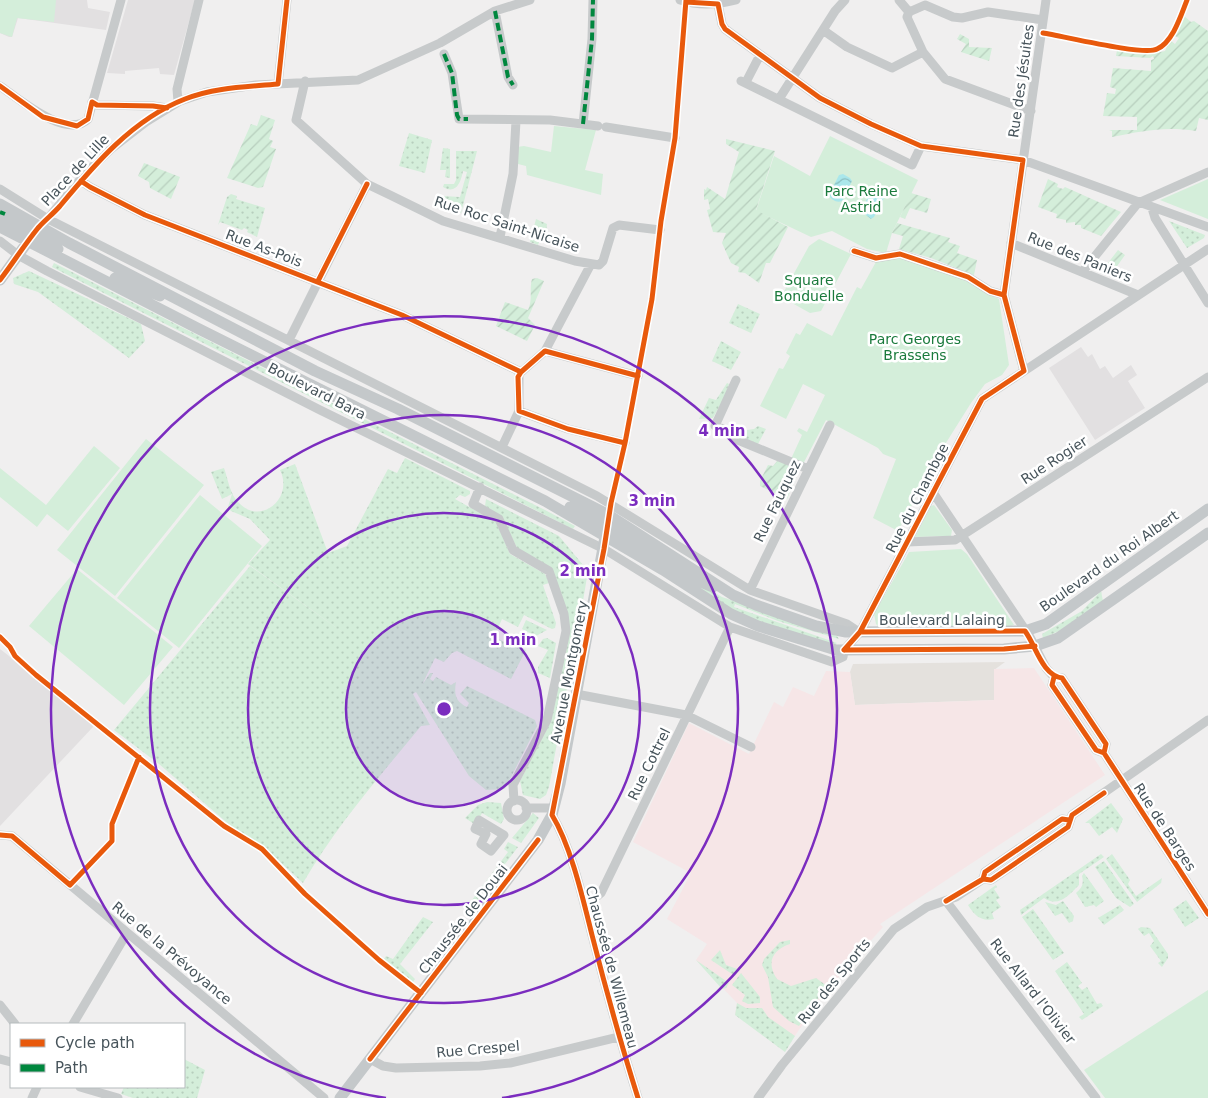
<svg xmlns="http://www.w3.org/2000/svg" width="1208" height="1098" font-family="'DejaVu Sans',sans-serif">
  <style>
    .commercial { fill: #e4e1dd }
    .education { fill: #e2e0e1 }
    .medical { fill: #f6e6e7 }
    .grass { fill: url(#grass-dots) }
    .park { fill: #d4eeda }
    .garden { fill: url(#garden-furrows) }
    .water { fill: url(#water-waves) }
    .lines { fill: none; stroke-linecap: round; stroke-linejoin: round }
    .minor { stroke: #c7cacb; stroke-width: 9 }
    .major { stroke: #c4c8ca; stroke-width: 11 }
    .quiet { stroke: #00873e; stroke-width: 4; stroke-dasharray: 8 4; stroke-linecap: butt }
    .cycleway-casing { stroke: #fff; stroke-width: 8 }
    .cycleway { stroke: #e8590c; stroke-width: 5 }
    .ring { fill: none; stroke: #7b2cbf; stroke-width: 2.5 }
    .labels { text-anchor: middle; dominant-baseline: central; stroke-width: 5; stroke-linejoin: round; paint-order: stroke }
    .street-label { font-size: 14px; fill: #47545b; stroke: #fff }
    .park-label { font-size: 14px; fill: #1a7a3c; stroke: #fff }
    .centre { fill: #7b2cbf; stroke: #fff; stroke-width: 2.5 }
    .ring-label { font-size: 15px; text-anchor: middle; font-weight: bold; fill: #7b2cbf; stroke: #fff; stroke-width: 5; stroke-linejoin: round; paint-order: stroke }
  </style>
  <defs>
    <pattern id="grass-dots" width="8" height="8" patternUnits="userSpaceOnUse" patternTransform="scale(1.25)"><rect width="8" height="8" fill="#d4eeda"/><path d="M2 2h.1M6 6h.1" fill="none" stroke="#b7cebd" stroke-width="1.8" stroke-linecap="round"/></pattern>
    <pattern id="garden-furrows" width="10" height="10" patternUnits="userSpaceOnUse" patternTransform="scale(1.25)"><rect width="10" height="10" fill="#d4eeda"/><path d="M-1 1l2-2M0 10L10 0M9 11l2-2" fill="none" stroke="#b7cebd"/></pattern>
    <pattern id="water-waves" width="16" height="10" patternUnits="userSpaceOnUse" patternTransform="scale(1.25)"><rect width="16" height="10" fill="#aae7eb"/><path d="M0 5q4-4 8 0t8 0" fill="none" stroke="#8cbec1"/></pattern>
  </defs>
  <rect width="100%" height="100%" fill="#f0efef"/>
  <path class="commercial" d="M 1005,662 L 994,670 L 994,700 L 855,705 L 850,672 L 853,664 Z"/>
  <path class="education" d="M 0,0 L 87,0 L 88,8 L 110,12 L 106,30 L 18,18 L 12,37 L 9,37 L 0,33 Z
    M 128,0 L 195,0 L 174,75 L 160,74 L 159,68 L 125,71 L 125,74 L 107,73 Z
    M 1081,347 L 1088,357 L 1092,354 L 1100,369 L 1105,366 L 1113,378 L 1131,365 L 1137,375 L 1128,381 L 1145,408 L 1095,440 L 1049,368 Z
    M 0,649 L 91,720 L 93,727 L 0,826 Z"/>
  <path class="medical" d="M 1034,668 L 1105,775 L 880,924 L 883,927 L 827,990 L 794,1037 L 735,1015 L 737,1003 L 696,960 L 707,944 L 667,919 L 691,873 L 633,842 L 689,723 L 749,754 L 774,702 L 783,707 L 793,687 L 814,696 L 826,671 L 850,672 L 855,705 L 994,700 L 994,669 Z"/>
  <path class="grass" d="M 409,133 L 432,140 L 425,173 L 399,166 Z
    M 443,148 L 450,149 L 450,178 L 445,177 L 446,170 L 440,170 Z
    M 456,151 L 477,151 L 461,213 L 437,205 L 443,196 L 460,197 L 467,172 L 463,171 C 461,182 456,195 443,187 L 444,184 L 454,184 L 456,180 Z
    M 231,194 L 237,196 L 236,199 L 265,208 L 257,237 L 247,232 L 248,230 L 244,228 L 242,230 L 220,222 L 218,225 L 227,197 Z
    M 536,219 L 547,224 L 546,233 L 542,233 L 538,245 L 530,242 Z
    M 1169,221 L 1205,235 L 1204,238 L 1187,248 Z
    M 54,263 L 545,510 L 575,526 L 573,529 L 52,267 Z
    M 29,271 L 141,324 L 145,341 L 129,358 L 38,292 L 14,284 L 13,278 Z
    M 738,304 L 760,314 L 751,333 L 729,323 Z
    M 721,341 L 741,352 L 731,370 L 712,361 Z
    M 727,383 L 729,384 L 725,396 L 713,418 L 699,419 L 709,398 L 716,400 Z
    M 758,426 L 766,429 L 758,444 L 746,439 L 747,430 L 754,429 Z
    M 405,458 L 470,491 L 470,494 L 465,497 L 460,495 L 455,499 L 496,522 L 510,554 L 545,574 L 549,583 L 543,585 L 556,623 L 555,628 L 552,629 L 524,615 L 518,627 L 502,619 L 494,637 L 509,644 L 511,642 L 526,650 L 511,679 L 457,651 L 452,653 L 444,662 L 435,658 L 422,685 L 430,673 L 433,673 L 430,679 L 433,681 L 436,677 L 451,685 L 456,682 C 454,694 455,701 467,707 L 469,703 L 460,694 L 467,686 L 535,720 L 537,726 L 505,789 L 486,790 L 469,776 L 416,692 L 413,694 L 430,725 L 421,726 C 380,776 336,826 303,883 L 264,847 L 232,827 L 159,764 L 114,730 L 250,566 L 359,644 L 248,564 L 270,540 L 250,519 L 231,511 L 228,507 L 232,494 L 222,499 L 211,472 L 224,468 C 228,479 230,495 239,503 C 261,526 294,498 280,470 L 295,464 L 328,553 L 347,546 L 388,469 L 397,473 Z
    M 486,499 L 559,536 L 588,571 L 579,625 C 570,633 568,649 572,660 L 549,787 L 546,795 L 540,799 L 523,795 L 520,781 L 549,725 L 569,630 L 551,568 L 517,548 L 501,516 L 485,506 Z
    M 628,541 L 722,597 L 837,636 L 839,639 L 778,621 L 735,604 L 734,607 L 837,643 L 834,645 L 741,615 Z
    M 1101,591 L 1103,601 L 1059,631 L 1043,638 L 1042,634 L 1082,611 Z
    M 526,620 L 547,630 L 536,636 L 522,629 Z
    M 547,638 L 556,643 L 550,678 L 538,673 L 538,667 L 548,650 L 538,646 L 543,639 Z
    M 487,802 L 501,803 L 504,819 L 501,824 L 482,813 L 476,825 L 465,818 L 478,805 Z
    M 1111,803 L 1123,819 L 1117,833 L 1112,827 L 1099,836 L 1089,823 L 1085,823 Z
    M 533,813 L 539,818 L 521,843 L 512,838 Z
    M 508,842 L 518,847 L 469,911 L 466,908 L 508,852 L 504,849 Z
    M 1101,854 L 1104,857 L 1079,874 L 1079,885 C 1069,895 1059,908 1044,898 L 1021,915 L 1020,910 Z
    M 1112,854 L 1130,880 L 1128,884 L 1136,896 L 1162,878 L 1161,883 L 1137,902 L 1106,859 Z
    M 1104,861 L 1134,904 L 1130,907 L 1116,898 L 1095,867 Z
    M 1084,873 L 1104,901 L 1096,907 L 1094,905 L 1085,907 L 1076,893 C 1082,888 1084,884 1082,876 Z
    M 996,885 L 997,887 L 994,889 L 1000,898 L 996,900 L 1001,907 L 992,913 L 994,919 C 981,922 974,915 968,905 Z
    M 1186,900 L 1199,918 L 1185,927 L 1173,909 Z
    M 1063,901 L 1074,916 L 1073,921 L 1069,923 L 1062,913 L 1055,916 L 1045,902 L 1056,905 Z
    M 1120,905 L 1124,910 L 1104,925 L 1098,918 Z
    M 1033,909 L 1064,953 L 1053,960 L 1022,917 Z
    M 423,917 L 433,922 L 400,964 L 415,979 L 413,982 L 384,959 L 386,956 L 393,959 Z
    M 1141,927 L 1150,928 L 1168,954 L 1168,958 L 1162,967 L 1158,963 L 1161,961 L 1150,946 L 1154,941 L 1149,933 L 1144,936 L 1138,929 Z
    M 790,940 L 790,944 C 772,950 766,963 777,979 L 791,986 L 816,978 L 827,986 L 799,1026 L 789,1021 L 773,1007 L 768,977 L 762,965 L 764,959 L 780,942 Z
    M 720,950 L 726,965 L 740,970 L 735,976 L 711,960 Z
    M 696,960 L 729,983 L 726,988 L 722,989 Z
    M 1067,962 L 1082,983 L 1078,986 L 1082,990 L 1087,987 L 1097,1004 L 1101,1003 L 1103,1006 L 1082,1020 L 1079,1017 L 1084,1014 L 1055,971 Z
    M 741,973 L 760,997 L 760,1003 L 748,1004 L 742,1001 L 745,995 L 732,985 Z
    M 737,1003 L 746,1008 L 762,1008 L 768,1017 L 795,1036 L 785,1052 L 735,1015 Z
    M 184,1059 L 205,1070 L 197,1098 L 133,1098 L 121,1094 L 124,1087 L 184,1087 Z"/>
  <path class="park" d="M 0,0 L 56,0 L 54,22 L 17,18 L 12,37 L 0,33 Z
    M 554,126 L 596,130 L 585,170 L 603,174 L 601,195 L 527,175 L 526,166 L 518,164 L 517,147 L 524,146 L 551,152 Z
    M 830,136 L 918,180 L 892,233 L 886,253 L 867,249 L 832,231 L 811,237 L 756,211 L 774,156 L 810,176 Z
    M 1208,179 L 1208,219 L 1160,200 Z
    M 819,239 L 851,254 L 821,311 L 810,313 L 781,297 L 809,246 Z
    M 892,254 L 962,276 L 988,294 L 999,299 L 1009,365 L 1002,375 L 985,384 L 971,403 L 939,454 L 898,531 L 873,518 L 896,459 L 883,454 L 878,448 L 826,420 L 803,464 L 791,459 L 802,435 L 797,431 L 799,428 L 807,432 L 825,395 L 803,384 L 786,419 L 760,406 L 779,368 L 783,369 L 790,356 L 786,353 L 796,333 L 800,335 L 807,323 L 832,336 L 857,287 L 861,289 L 877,260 Z
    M 146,439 L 204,485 L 115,596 L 57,550 Z
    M 94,446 L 120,468 L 68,531 L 47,514 L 37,527 L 0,497 L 0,468 L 46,505 Z
    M 200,495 L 262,546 L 179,648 L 117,598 Z
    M 934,505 L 952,530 L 951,536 L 915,537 L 931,506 Z
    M 961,549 L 967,554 L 1014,625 L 1007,627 L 881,629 L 876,624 L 874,614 L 909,552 Z
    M 77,569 L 173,647 L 124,705 L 29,626 Z
    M 1208,990 L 1208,1098 L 1105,1098 L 1084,1070 Z"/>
  <path class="garden" d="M 1183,15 L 1191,22 L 1194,21 L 1208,31 L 1208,120 L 1199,118 L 1196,131 C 1164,126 1143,131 1112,137 L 1112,131 L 1109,130 L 1137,130 L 1137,117 L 1103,116 L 1107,93 L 1115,94 L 1116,89 L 1110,87 L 1113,68 L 1151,71 L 1151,60 L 1154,59 L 1153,56 L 1150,58 L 1116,56 L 1117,50 C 1131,56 1151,55 1165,51 L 1170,40 L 1175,44 L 1179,38 L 1173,35 Z
    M 960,34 L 969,39 L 969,47 L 992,48 L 989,61 L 961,52 L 966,44 L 957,39 Z
    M 261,115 L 275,120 L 269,139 L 273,141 L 270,147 L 276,149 L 263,187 L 258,188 L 227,178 L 251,124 L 257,126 Z
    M 726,139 L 775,151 L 756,210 L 788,227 L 770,263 L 766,263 L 759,283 L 745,273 L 738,272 L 739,267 L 731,263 L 722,243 L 726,233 L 713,232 L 707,210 L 710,209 L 708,199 L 704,200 L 704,189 L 706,190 L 707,187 L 725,199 L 739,152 L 726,144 Z
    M 144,163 L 180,177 L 171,199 L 150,188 L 149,182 L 138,176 Z
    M 1048,179 L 1058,184 L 1057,187 L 1063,189 L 1065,187 L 1121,212 L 1101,236 L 1081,228 L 1081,225 L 1075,225 L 1075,222 L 1066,223 L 1066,220 L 1056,218 L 1057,214 L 1038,207 Z
    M 911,193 L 931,199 L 927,213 L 910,208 L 905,219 L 900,217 Z
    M 897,223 L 950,238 L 948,242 L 960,246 L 957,253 L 977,260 L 974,275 L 931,258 L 899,249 L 903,236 L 892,233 Z
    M 1118,250 L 1125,255 L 1110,276 L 1101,272 Z
    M 537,278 L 544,281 L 528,318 L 535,325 L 527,341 L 496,326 L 505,302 L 528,310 C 533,299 529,290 532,279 Z
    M 778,460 L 799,471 L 787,499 L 760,486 L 760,481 L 768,465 L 773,466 Z"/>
  <path class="water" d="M 843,174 L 850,178 L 852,181 L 842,201 C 837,203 831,200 829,195 L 839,175 Z
    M 871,191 L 882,194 L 884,198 L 874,217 L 871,219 L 861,211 Z"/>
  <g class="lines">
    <path class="minor" d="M 680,0 C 699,6 717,5 736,0
      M 899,0 L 909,12
      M 718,4 L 722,24 L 725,29 L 820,98 L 871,124 L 921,146 L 1023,160 L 1208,227
      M 495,11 L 508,77 L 513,85
      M 909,12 L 907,17 L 923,52 L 945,79 L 1031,111
      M 909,12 L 925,5 L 953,17 L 962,18 L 988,12 L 1043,20
      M 823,30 L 847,47 L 892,68 L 923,52
      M 444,54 L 452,73 L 459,119 L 550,120 L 598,126
      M 305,81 L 296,120 L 367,184 L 390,195 L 443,221 L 575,261 L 599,265 L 603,261 L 613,228 L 619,225 L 660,230
      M 741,81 L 912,165 L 921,146
      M 746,82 L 760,55
      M 278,84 L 287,0
      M 0,86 C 19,99 67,140 88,119 L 121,0
      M 779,99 L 835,11 L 845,0
      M 92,102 L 97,105 L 153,106 L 167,108
      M 178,102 L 177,89 L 199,0
      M 583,124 L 592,39 L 593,0
      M 606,127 L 675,138
      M 81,181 L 90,187 L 145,215 L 402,315 L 521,372
      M 0,189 L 48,219 L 597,496 L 750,590 L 847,624 L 859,632
      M 1152,208 L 1155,218 L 1208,303
      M 45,222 L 83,176 L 111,149 L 146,122 L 180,101 L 207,92 L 256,85 L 358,80 L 440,43 L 495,11 L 530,0
      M 500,237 L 513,174 L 516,121
      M 0,241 L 18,255 L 47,271 L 320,410 L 604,549 L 730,627 L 832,662 L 843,657 L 844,650 L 860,632 L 982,399 L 1208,249
      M 1011,243 L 1138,295
      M 854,251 L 876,258 L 900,254 L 968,277 L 990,291 L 1004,295
      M 1083,271 L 1138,203 L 1208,172
      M 289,340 L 367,184
      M 545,351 L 638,376
      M 1024,371 L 1004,295 L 1046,0
      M 736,380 L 715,426 L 723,429 L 733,438 L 808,469
      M 519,411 L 568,429 L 625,443
      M 502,447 L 519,411 L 519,374 L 545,351 L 591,264
      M 480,487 L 473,504 L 499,519 L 513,550 L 549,571 L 564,614 L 566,631 L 547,720 L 513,785 L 514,801
      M 932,491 L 1030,637 L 1046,668 L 1054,677 L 1062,678 L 1106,744 L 1104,753
      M 907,542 L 955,540 L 1208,377
      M 750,590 L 830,425
      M 1054,677 L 1052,685 L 1096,750 L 1104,753 L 1208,914
      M 576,694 L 686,715 L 751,747
      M507 810a10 10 0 1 1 20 0a10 10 0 1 1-20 0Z
      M 526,808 L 554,808
      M 552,815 C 571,846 583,899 592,935 C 606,990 621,1044 638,1098
      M 479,820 L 504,835 L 491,851 L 481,844 L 486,834 L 475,829 Z
      M 0,835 L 12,836 L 324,1098
      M 983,879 L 991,880 L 1068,827 L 1072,815 L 1208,720
      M 946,901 L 1096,1098
      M 585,906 L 601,893 L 730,627
      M 0,1005 L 15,1024
      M 73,1024 L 127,933
      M 0,1059 L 11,1062
      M 370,1059 L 383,1066 L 396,1068 L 480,1066 L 510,1063 L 618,1037
      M 80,1087 L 118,1098
      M 32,1098 L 37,1087
      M 758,1098 L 782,1065 L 894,929 L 927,907 L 956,897 L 983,879 L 985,872 L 1062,819 L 1069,820"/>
    <path class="major" d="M 0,204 L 69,243 L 315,371 L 398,409 L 609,515 L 733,595 L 756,605 L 816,626 L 846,632 L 1025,631 L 1046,624 L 1208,509
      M 0,216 L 58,249
      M 0,227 L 199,329 L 545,501 L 663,570 L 731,614 L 758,626 L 836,650 L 1004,649 L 1035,646 L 1058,638 L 1208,533
      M 115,278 L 160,296
      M 0,280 L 32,236
      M 570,507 C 620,529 662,568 713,587
      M 340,1098 L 538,840 L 552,815 L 560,784 L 609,515"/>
    <path class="quiet" d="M 495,11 L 508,77 L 513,85
      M 444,54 L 452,73 L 457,115 L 459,119 L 468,119
      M 583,124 L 592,39 L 593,0
      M 0,212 L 5,214"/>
    <defs>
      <path id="cycleway" d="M 686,2 L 718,4 L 722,24 L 725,29 L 820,98 L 871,124 L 921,146 L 1023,160 L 1004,295 L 1024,371 L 982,399 L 860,632 L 844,650
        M 1043,33 C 1063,36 1144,56 1157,49 C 1173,42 1181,15 1187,0
        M 0,86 L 43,117 L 77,126 L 88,119 L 92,102 L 97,105 L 153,106 L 167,108
        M 81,181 L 90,187 L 145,215 L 402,315 L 521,372
        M 854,251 L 876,258 L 900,254 L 968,277 L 990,291 L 1004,295
        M 0,280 C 13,263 25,244 38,228 C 45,220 53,214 60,206 C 94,165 133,119 185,99 C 215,87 247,87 278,84 L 287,0
        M 318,281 L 367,184
        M 625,443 L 568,429 L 519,411 L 518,377 L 521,372 L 545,351 L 638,376
        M 860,632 L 1025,631 C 1036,646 1042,675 1062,678 L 1106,744 L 1104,753
        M 0,637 L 10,647 L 15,656 L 36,675 L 224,826 L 262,849 L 305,894 L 379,960 L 421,993
        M 844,650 L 1004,649 L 1035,646
        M 1054,677 L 1052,685 L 1096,750 L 1104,753 L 1208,914
        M 0,835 L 12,836 L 70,885 L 112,841 L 112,824 L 139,757
        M 983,879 L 991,880 L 1068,827 L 1072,815 L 1104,793
        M 946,901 L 983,879 L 985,872 L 1062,819 L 1069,820
        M 370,1059 L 538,840
        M 638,1098 C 621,1044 606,990 592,935 C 583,899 571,846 552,815 L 604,549 L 611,503 L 625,443 L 652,299 L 661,221 L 675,138 L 686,0"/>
    </defs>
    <use href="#cycleway" class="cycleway-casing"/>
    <use href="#cycleway" class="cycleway"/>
  </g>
  <circle cx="444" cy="709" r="98" fill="#7b2cbf" fill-opacity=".12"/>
  <g class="ring">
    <circle cx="444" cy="709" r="98"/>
    <circle cx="444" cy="709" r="196"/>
    <circle cx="444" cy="709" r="294"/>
    <path d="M386 1098A393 393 0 1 1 502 1098"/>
  </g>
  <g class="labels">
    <g class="street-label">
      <text transform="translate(1021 81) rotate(-82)">Rue des Jésuites</text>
      <text transform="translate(75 170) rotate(-47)">Place de Lille</text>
      <text transform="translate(507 224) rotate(18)">Rue Roc Saint-Nicaise</text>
      <text transform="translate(264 248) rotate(21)">Rue As-Pois</text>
      <text transform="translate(1080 257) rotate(22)">Rue des Paniers</text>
      <text transform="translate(317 391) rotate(27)">Boulevard Bara</text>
      <text transform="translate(1054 460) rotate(-33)">Rue Rogier</text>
      <text transform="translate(917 498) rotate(-63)">Rue du Chambge</text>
      <text transform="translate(777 501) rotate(-64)">Rue Fauquez</text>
      <text transform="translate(1109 561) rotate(-35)">Boulevard du Roi Albert</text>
      <text x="942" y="620">Boulevard Lalaing</text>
      <text transform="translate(569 672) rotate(-79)">Avenue Montgomery</text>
      <text transform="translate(649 764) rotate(-64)">Rue Cottrel</text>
      <text transform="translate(1165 827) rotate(57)">Rue de Barges</text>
      <text transform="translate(463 919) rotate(-52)">Chaussée de Douai</text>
      <text transform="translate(172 953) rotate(40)">Rue de la Prévoyance</text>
      <text transform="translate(612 967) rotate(75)">Chaussée de Willemeau</text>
      <text transform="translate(834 981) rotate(-51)">Rue des Sports</text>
      <text transform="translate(1033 991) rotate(52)">Rue Allard l'Olivier</text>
      <text transform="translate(478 1049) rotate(-5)">Rue Crespel</text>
    </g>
    <g class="park-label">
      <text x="861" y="191">Parc Reine<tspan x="861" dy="16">Astrid</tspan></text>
      <text x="809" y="280">Square<tspan x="809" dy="16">Bonduelle</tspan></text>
      <text x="915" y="339">Parc Georges<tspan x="915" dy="16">Brassens</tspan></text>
    </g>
  </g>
  <circle cx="444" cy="709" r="8" class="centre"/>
  <g class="ring-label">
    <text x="722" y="436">4 min</text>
    <text x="652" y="506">3 min</text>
    <text x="583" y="576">2 min</text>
    <text x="513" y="645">1 min</text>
  </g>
  <rect x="10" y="1023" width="175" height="65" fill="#ffffff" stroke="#b5bbbd"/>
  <rect x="20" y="1039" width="25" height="8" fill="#e8590c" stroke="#b5bbbd"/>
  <text x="55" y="1048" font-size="15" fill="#47545b">Cycle path</text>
  <rect x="20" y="1064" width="25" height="8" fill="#00873e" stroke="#b5bbbd"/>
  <text x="55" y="1073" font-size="15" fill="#47545b">Path</text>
</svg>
